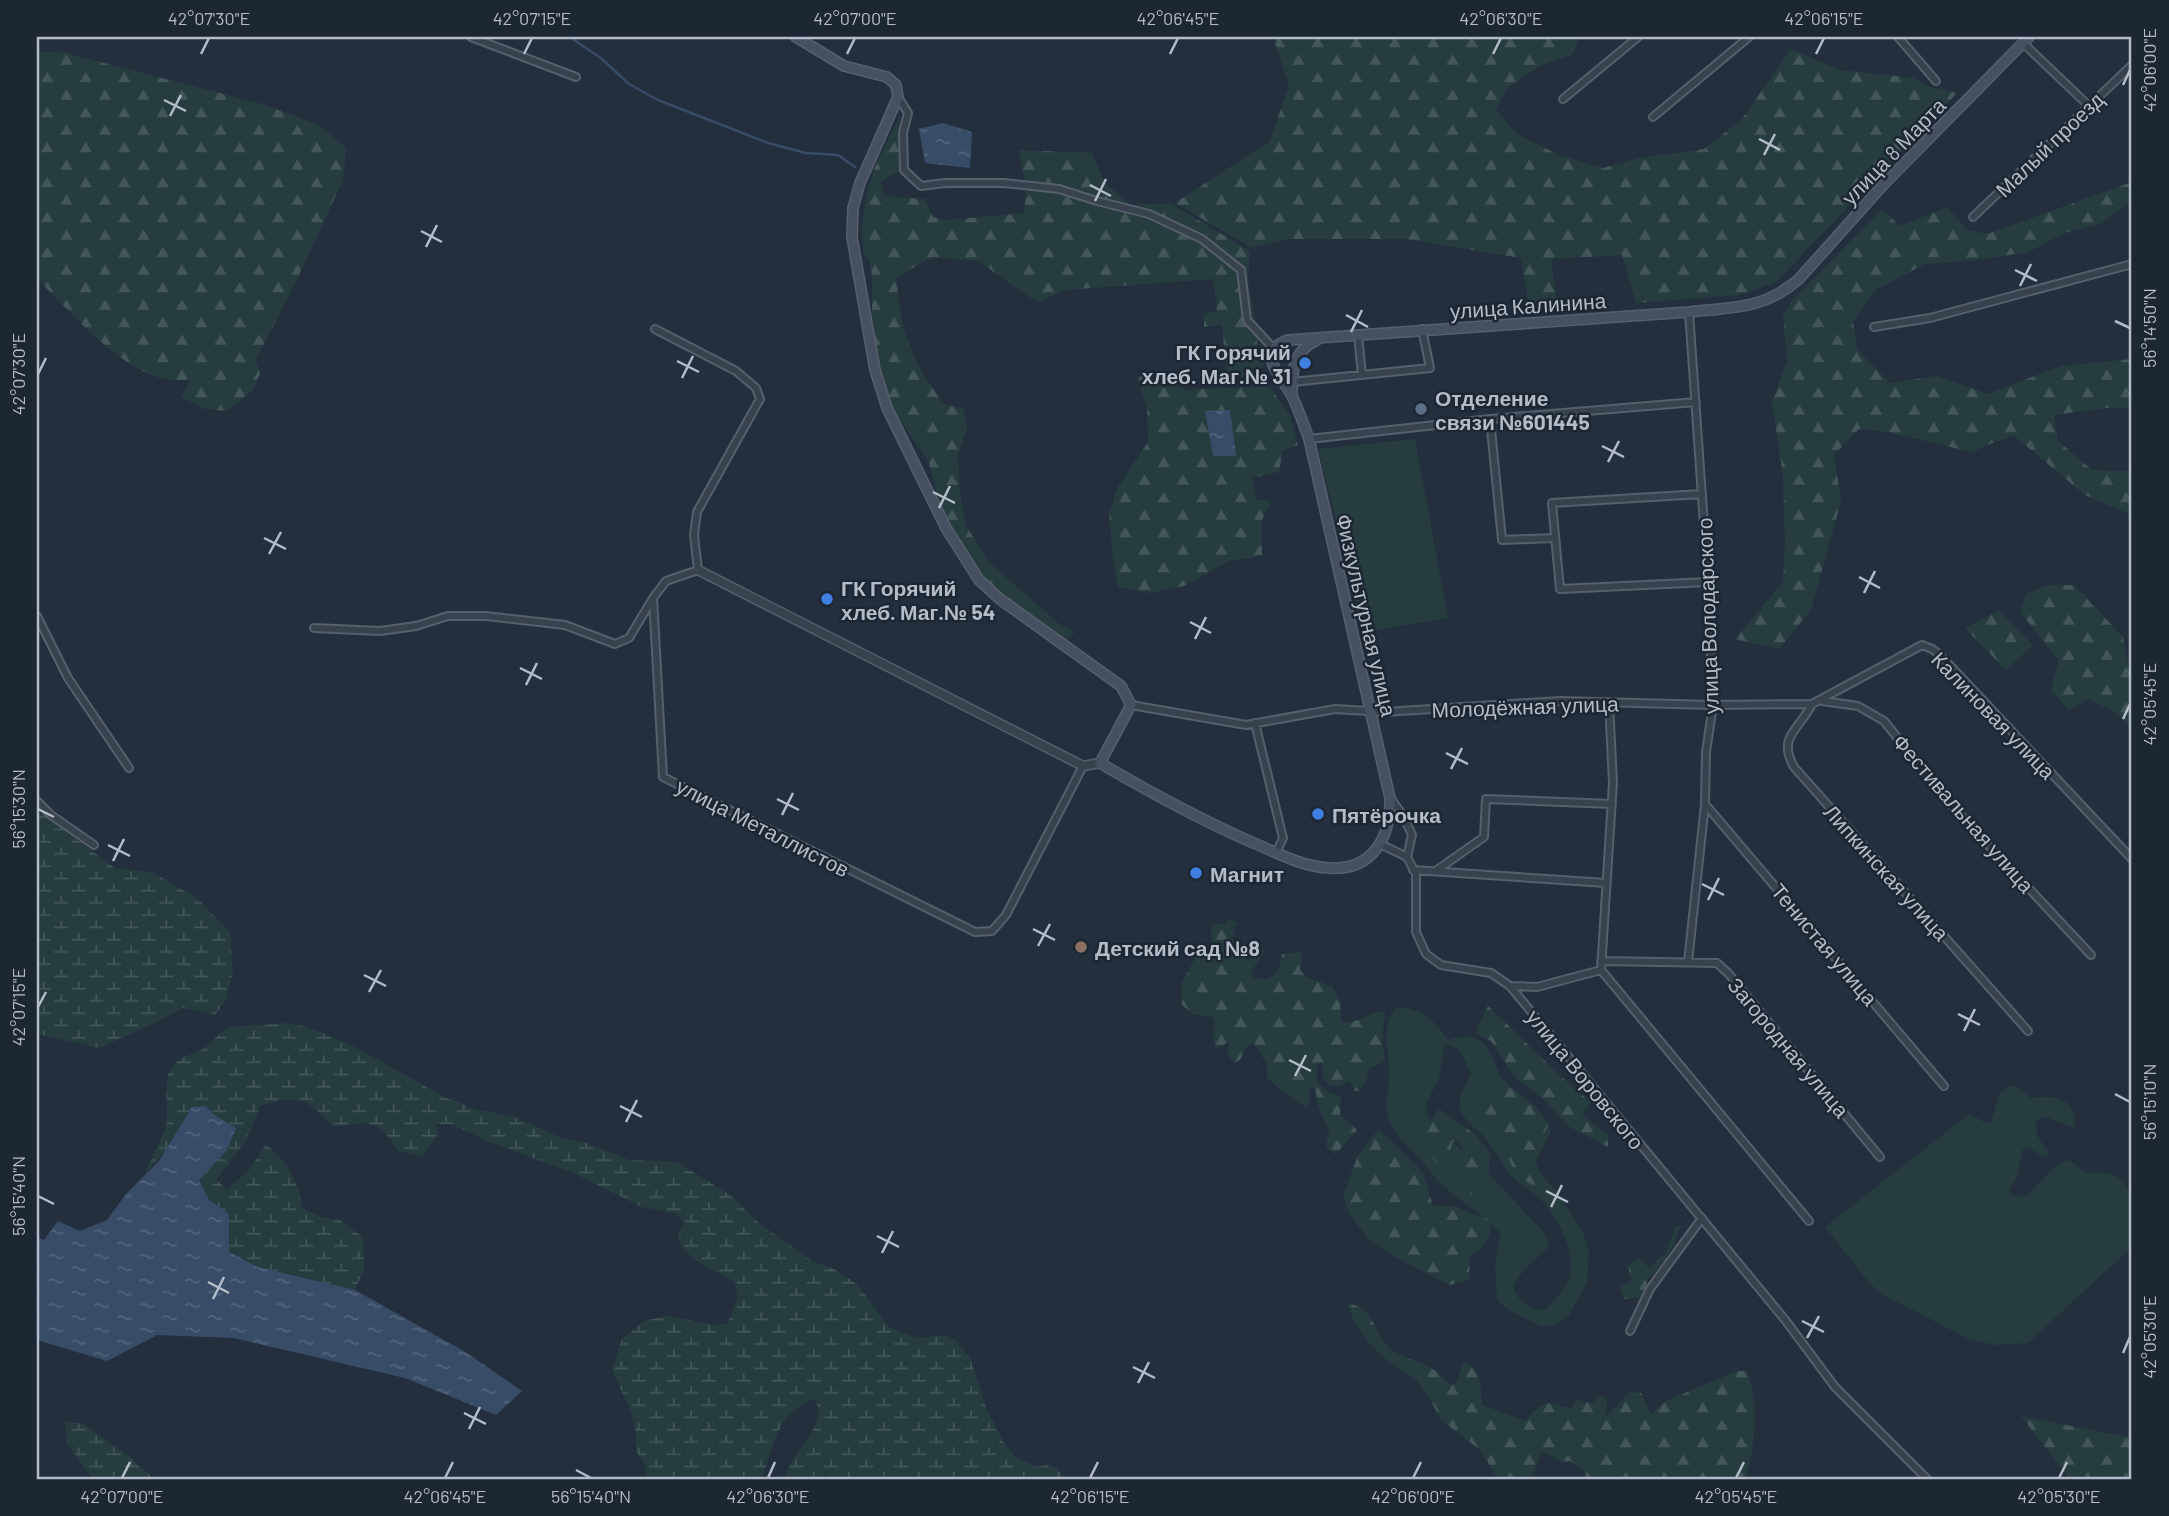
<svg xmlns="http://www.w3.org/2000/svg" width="2169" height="1516" font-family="Barlow,sans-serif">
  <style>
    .green { fill: #263c3f; fill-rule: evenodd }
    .forest { fill: url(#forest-firs) }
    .wetland { fill: url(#wetland-marsh) }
    .water { fill: url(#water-ripples) }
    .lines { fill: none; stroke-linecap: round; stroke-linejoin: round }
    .stream { stroke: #394c67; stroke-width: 2.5 }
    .minor-casing { stroke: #565f6c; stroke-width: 10 }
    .tertiary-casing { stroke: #565f6c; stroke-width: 11 }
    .secondary-casing { stroke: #565f6c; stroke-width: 12 }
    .minor { stroke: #38414e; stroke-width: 6 }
    .tertiary { stroke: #38414e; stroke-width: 8 }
    .secondary { stroke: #465061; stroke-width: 9 }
    .ticks { fill: none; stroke: #b4bcc9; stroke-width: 2.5 }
    .shop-dot { fill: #3f7fe0; stroke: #1d2633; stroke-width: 2.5 }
    .service-dot { fill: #5c6f8a; stroke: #1d2633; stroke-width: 2.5 }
    .education-dot { fill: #8d6e63; stroke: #1d2633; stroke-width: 2.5 }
    .labels { text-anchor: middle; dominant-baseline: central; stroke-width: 5; stroke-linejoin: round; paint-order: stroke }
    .street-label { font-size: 21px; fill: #b4bcc9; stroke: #1d2633 }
    .poi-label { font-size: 21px; font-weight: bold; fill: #b4bcc9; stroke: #1d2633; text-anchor: start }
    .neatline { fill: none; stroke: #b4bcc9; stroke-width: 2.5 }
    .ticks-label { font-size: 18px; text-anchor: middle; fill: #b4bcc9 }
  </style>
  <defs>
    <pattern id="forest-firs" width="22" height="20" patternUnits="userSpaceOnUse" patternTransform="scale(1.75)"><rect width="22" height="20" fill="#263c3f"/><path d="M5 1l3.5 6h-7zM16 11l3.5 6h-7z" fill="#435659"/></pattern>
    <pattern id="wetland-marsh" width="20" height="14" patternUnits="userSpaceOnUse" patternTransform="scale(1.75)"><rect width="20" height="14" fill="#263c3f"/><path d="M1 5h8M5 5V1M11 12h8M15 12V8" fill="none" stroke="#435659"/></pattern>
    <pattern id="water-ripples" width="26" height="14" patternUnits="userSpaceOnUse" patternTransform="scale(1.75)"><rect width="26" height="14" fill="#394c67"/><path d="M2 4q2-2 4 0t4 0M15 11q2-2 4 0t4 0" fill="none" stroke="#53647b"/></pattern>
  </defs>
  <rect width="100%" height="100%" fill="#242f3e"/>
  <path class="green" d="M 1415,439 L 1448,618 L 1364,632 L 1318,449 Z
    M 1396,1007 C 1420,1008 1435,1020 1448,1040 C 1457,1037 1466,1035 1475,1038 C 1492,1045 1493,1066 1503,1079 C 1518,1100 1539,1100 1551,1131 L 1536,1161 L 1539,1171 L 1560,1196 L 1584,1235 L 1589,1252 L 1587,1283 L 1569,1315 L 1556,1325 L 1541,1326 L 1510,1311 L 1497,1300 L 1495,1265 L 1500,1233 C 1483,1213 1460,1202 1442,1185 C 1432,1176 1426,1165 1417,1156 C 1405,1143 1390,1132 1387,1112 C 1385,1099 1390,1083 1389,1069 C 1388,1045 1381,1028 1396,1007 ZM 1449,1045 L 1459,1050 L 1471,1073 C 1467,1084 1458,1095 1460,1107 C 1463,1121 1475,1127 1483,1136 C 1494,1148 1501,1163 1511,1175 C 1519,1185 1531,1190 1540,1199 C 1558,1216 1579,1256 1568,1281 C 1563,1292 1553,1302 1545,1310 C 1530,1309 1519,1302 1513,1288 C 1520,1269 1536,1261 1549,1246 L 1545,1234 L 1492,1177 L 1447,1137 L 1435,1130 L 1428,1116 L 1426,1103 L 1439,1079 L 1444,1046 Z
    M 2010,1086 L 2016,1086 L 2031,1098 C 2054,1094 2079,1098 2074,1128 L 2046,1117 L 2036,1121 C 2033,1133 2043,1144 2050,1155 L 2044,1157 L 2029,1148 L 2023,1149 L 2016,1180 L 2009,1189 L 2011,1195 L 2017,1197 L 2028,1195 L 2053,1169 L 2067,1160 C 2076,1162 2078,1169 2086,1172 C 2095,1175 2104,1170 2114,1175 C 2139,1188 2132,1223 2132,1247 L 2028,1343 L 1994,1345 L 1969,1339 L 1883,1295 L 1870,1284 L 1825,1227 L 1969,1114 L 1986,1123 L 1991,1122 L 2000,1093 Z"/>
  <path class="forest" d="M 1273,37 L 1579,37 L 1573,54 L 1540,66 L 1507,88 L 1496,110 L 1517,134 L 1561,156 L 1603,168 L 1639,158 L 1704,149 L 1742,119 L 1791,49 L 1840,70 L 1914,78 L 1927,86 L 1957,93 L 1776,282 L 1739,295 L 1636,303 L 1622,255 L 1551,259 L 1557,305 L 1529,305 L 1521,258 L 1406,239 L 1287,239 L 1252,248 L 1175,203 L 1270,141 L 1289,85 Z
    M 58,51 L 262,104 L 319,125 L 346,148 L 343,180 L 295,284 L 256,359 L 260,374 L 252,391 L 227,411 L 205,409 L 181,397 L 190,380 C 177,380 164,380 151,375 C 106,355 72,313 37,279 L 37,53 Z
    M 900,115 L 900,171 L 881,181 L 884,196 L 925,199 L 933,217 L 948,220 L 1024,213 L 1026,190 L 1019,150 L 1092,153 L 1104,182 L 1131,205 L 1171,204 L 1250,251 L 1248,281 L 1257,330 L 1257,346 L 1266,362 L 1255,376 L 1227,378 L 1222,325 L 1204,327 L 1204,315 L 1217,310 L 1213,279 L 1066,290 L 1037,302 L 978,261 L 932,257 L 897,277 C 898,329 913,364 945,405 L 963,408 L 967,427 L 958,456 L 960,493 L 966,526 L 989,562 L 1059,624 L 1075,632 L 1066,640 L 1056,636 L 980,579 L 947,528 L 928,460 L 892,409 L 879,367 L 872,311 L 872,276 L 870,261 L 863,252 L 862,225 L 867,191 L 875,167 Z
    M 2132,182 L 2132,200 L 2102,223 L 2065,233 L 2028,252 L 1971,261 L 1925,264 L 1877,289 L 1853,321 L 1857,349 L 1890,383 L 1937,376 L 1988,394 L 2061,366 L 2132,359 L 2132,408 L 2107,408 L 2054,415 L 2058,441 L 2092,470 L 2132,471 L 2132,521 L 2127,513 L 2085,495 L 2013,435 L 1971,452 L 1889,432 L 1859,429 L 1834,455 L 1841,501 L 1811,610 L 1779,649 L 1735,639 L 1783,582 L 1785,541 L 1783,475 L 1772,403 L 1787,361 L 1783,315 L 1792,300 L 1882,209 L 1900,226 L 1947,207 L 1967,230 L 1987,234 Z
    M 1157,372 L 1185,390 L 1269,386 L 1290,415 L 1298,445 L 1283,451 L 1279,472 L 1252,478 L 1256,499 L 1271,501 L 1262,520 L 1262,556 L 1229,561 L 1184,586 L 1149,593 L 1118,587 L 1113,560 L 1109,514 L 1118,487 L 1148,442 L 1147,408 L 1137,377 Z
    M 2048,585 L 2074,585 L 2123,637 L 2132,685 L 2132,728 L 2115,712 L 2088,699 L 2069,711 L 2051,690 L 2059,660 L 2020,612 L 2026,594 Z
    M 1999,611 L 2033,645 L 2006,670 L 1965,628 Z
    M 1228,920 L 1236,922 L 1232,938 L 1243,956 L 1249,960 L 1260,950 L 1265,951 L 1250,973 L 1255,979 L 1268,979 L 1278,971 L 1282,954 L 1302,952 L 1300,970 L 1307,977 L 1333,987 L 1340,1002 L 1341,1022 C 1361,1025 1369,1009 1385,1013 L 1382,1042 L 1385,1058 L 1382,1063 L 1369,1068 L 1366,1081 L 1358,1091 L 1355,1091 L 1350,1081 L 1339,1087 L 1330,1086 L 1323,1077 L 1322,1063 L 1317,1065 C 1314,1085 1323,1090 1341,1097 L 1340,1114 L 1357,1130 L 1336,1154 L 1327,1149 L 1326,1140 L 1330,1133 L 1319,1109 L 1315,1088 L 1309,1090 L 1310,1100 L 1306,1107 L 1296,1101 L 1267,1078 L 1267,1064 L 1254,1044 L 1247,1046 L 1240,1060 L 1234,1063 L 1227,1053 L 1230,1041 L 1216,1049 L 1213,1038 L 1215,1021 L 1211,1017 L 1193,1014 L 1182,1005 L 1182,983 L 1201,947 L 1212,942 L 1211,928 L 1215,923 L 1223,925 Z
    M 1488,1006 C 1523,1038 1554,1073 1591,1102 L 1582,1115 L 1608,1135 L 1608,1147 L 1568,1126 L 1544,1100 L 1515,1077 L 1491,1041 L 1477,1034 L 1478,1026 Z
    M 1487,1081 C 1514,1083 1533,1103 1548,1124 L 1533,1167 L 1542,1181 L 1543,1190 C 1530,1185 1519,1178 1512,1166 C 1509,1162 1509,1155 1506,1151 C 1487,1121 1458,1123 1487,1081 Z
    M 1439,1109 L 1476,1135 L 1490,1154 C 1488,1174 1492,1188 1470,1195 L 1456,1181 L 1456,1164 L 1465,1152 L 1457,1141 L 1452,1143 L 1448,1166 L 1442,1170 L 1421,1144 L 1426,1127 Z
    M 1379,1129 L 1423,1173 L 1433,1206 L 1453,1206 L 1488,1219 C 1494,1240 1486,1244 1470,1257 L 1469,1280 L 1449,1285 L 1394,1256 L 1368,1239 L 1349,1213 L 1343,1196 L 1358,1155 Z
    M 1676,1225 L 1681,1226 C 1673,1246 1665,1266 1647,1279 L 1646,1297 L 1624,1299 L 1620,1287 L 1631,1281 L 1628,1265 L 1640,1258 L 1649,1268 L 1666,1252 Z
    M 1348,1304 C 1370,1305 1374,1328 1384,1342 C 1394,1358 1421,1360 1436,1371 C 1442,1376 1445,1382 1452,1385 L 1457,1382 L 1463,1362 C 1486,1373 1478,1385 1483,1405 L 1526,1421 C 1529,1415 1532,1413 1538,1408 C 1550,1398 1557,1407 1571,1408 L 1576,1400 L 1593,1403 L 1598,1396 L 1603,1396 L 1607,1400 L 1606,1417 L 1630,1392 L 1641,1393 L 1651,1414 L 1666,1401 L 1737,1371 L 1747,1371 C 1759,1405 1755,1445 1746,1479 L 1587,1479 L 1582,1468 L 1570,1461 L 1562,1462 L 1542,1451 L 1531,1479 L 1498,1479 L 1480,1450 L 1441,1420 L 1430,1399 L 1416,1380 L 1389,1362 L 1370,1344 L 1353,1320 Z
    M 2021,1416 L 2132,1438 L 2132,1479 L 2070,1479 Z"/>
  <path class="wetland" d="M 37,810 L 115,868 L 152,872 L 198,899 L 230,932 L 233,971 L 226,1000 L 215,1015 L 183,1008 L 159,1021 L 99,1048 L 37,1034 Z
    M 288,1023 L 304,1026 L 350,1044 L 444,1097 L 478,1110 L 512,1116 L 562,1138 L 586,1143 L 629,1160 L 677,1162 L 730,1195 L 760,1224 L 814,1262 L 834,1269 L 857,1284 L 889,1327 L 917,1338 L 945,1335 L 956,1340 L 970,1358 L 986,1407 L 1003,1441 L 1014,1456 L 1036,1467 L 1048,1465 L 1056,1467 L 1065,1479 L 827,1479 L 825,1473 L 821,1479 L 785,1479 C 787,1474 788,1468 791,1463 C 801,1443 828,1424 814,1398 C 776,1416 774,1443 762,1479 L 646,1479 L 645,1464 L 636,1451 L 636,1434 L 631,1412 L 612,1370 L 622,1339 L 644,1321 L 667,1316 L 714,1325 L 727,1324 L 738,1297 L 735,1282 C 713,1268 689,1263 677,1238 L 684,1222 L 675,1213 L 642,1207 L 573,1173 L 490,1142 L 451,1124 L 436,1124 L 438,1135 L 423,1156 L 399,1151 C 374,1118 374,1121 333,1127 C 305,1097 300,1094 260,1106 L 246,1141 L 216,1180 L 227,1189 L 250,1169 L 266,1144 C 289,1164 297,1178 303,1208 L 321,1217 L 340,1220 L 363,1237 L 364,1269 L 355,1290 L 258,1267 L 229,1252 L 229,1214 L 209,1200 L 199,1180 L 227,1150 L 236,1128 L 215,1115 L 205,1106 L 144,1176 C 150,1160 159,1146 165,1130 C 172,1110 158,1077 176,1062 C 183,1055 193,1055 201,1050 C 212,1043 219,1032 231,1027 Z
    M 65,1421 L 84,1424 L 130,1457 L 154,1479 L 93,1479 L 67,1443 Z"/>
  <path class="water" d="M 943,123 L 972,132 L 970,168 L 925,163 L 919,129 Z
    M 1230,410 L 1236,456 L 1213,456 L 1205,411 Z
    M 205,1106 L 215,1115 L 236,1128 L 227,1150 L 199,1180 L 209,1200 L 229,1214 L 229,1252 L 258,1267 L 355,1290 L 467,1353 L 522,1391 L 496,1415 L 405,1378 L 234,1338 L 157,1335 L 107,1361 L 37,1340 L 37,1237 L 44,1240 L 58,1221 L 80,1231 L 107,1220 L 126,1194 L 159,1161 L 192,1107 Z"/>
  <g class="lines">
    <path class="stream" d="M 570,37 L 602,59 L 629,84 L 658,100 L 768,143 L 806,153 L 838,155 L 855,167"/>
    <defs>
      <path id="minor" d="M 471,37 L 576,77
        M 1898,37 L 1936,81
        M 2023,43 L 2089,106
        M 898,97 L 908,113 L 903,133 L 904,170 L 921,186 L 945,183 L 1004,183 L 1059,189 L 1097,201 L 1149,214 L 1202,239 L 1241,270 L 1247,320 L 1274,349
        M 1563,99 L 1638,37
        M 1653,117 L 1749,37
        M 1973,217 L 2132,65
        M 1874,327 L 1930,318 L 2132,264
        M 655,329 L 736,371 L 756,388 L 760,399 L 697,512 L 694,535 L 698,570 L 666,581 L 653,598 L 663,777 L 975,932 L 992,931 L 1006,915 L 1083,766
        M 1358,335 L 1362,375
        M 1292,382 L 1430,368 L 1422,329
        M 1490,419 L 1502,540 L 1555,538
        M 1309,439 L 1490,419 L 1696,402
        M 1702,494 L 1552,503 L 1560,589 L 1708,582
        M 37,616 L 68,678 L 129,768
        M 314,628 L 380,631 L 416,626 L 448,616 L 486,616 L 565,625 L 615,644 L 629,638 L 653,598
        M 1822,701 L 1858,706 L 1884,721 L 1953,807 L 2091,955
        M 1609,702 L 1613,783 L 1601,970 L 1809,1221
        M 1812,704 C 1799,730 1777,737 1794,767 L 2028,1031
        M 1131,705 L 1246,725 L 1335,709 L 1384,712 L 1560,701 L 1713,705 L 1812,704 L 1922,645 L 1932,649 L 1940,655 L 2132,859
        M 1255,723 L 1283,838 L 1276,853
        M 1391,799 L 1404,817 L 1412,835 L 1407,857
        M 37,801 L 51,815 L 94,845
        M 1705,804 L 1944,1086
        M 1380,844 L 1407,857 L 1416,874 L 1416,932 L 1426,954 L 1441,965 L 1491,973 L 1510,986 L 1786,1321 L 1835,1387 L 1927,1479
        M 1413,870 L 1606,883
        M 1437,870 L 1484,837 L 1486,799 L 1612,804
        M 1601,961 L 1717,963 L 1728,973 L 1880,1157
        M 1688,962 L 1705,804 L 1706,752 L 1713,705 L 1708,582 L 1689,312
        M 1510,986 L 1537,987 L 1601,970
        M 1630,1331 L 1650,1289 L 1702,1218"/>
      <path id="tertiary" d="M 698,570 L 1083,766 L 1100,763"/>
      <path id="secondary" d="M 796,37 L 844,66 L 887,77 L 896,85 L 898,97 L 860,183 L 853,208 L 852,237 L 875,370 L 887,408 L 946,528 L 979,580 L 1001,600 L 1121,686 L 1131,705 L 1100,763 C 1153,794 1206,823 1263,847 C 1283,856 1306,867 1329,868 C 1373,871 1391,837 1390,798 L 1309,439 C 1304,425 1299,411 1293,398 C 1285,379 1252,353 1288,340 L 1689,312 C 1734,307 1763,310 1799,279 L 1883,185 L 2029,37
        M 1292,394 C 1292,370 1293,351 1317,340"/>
    </defs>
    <use href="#minor" class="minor-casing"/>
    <use href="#tertiary" class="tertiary-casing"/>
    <use href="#secondary" class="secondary-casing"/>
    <use href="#minor" class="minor"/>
    <use href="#tertiary" class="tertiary"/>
    <use href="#secondary" class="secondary"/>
  </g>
  <path class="ticks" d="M 201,54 L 209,38M 524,54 L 532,38M 847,54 L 855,38M 1170,54 L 1178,38M 1493,54 L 1501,38M 1816,54 L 1824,38M 2123,85 L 2130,70M 164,100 L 186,111M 170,116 L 181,95M 1759,139 L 1780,150M 1764,155 L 1775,134M 1090,185 L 1111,196M 1095,201 L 1106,179M 421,231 L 442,242M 426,247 L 437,225M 2015,270 L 2037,281M 2020,286 L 2031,264M 1346,315 L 1368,327M 2115,321 L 2130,328M 1351,332 L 1362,310M 677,361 L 699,372M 38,374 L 46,358M 682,378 L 693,356M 1602,446 L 1624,457M 1608,462 L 1619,441M 933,492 L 955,503M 939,508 L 950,486M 264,538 L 286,549M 269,554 L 281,532M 1859,577 L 1880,588M 1864,593 L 1875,571M 1190,622 L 1211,633M 1195,639 L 1206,617M 520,668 L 542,679M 526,685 L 537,663M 2123,719 L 2130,704M 1446,753 L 1468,764M 1451,769 L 1462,748M 777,799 L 799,810M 38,809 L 54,817M 782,815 L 793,793M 108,845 L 130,856M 113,861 L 124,839M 1702,884 L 1724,895M 1708,900 L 1719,878M 1033,929 L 1055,940M 1038,946 L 1050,924M 364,975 L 386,986M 369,992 L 381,970M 38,1007 L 46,992M 1958,1014 L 1980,1025M 1964,1031 L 1975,1009M 1289,1060 L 1311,1071M 1295,1076 L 1306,1055M 2115,1094 L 2130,1102M 620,1106 L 642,1117M 626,1122 L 637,1100M 1546,1191 L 1568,1202M 38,1196 L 54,1204M 1551,1207 L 1562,1185M 877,1236 L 899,1247M 882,1253 L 893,1231M 208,1282 L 229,1293M 213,1299 L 224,1277M 1802,1321 L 1824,1332M 1807,1338 L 1819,1316M 2123,1353 L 2130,1337M 1133,1367 L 1155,1378M 1138,1383 L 1149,1362M 464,1413 L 486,1424M 469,1429 L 480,1407M 576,1470 L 591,1478M 122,1478 L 130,1462M 445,1478 L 453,1462M 768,1478 L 775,1462M 1090,1478 L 1098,1462M 1413,1478 L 1421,1462M 1736,1478 L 1744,1462M 2059,1478 L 2067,1462"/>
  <g class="shop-dot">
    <circle cx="1305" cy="363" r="7"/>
    <circle cx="827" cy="599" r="7"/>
    <circle cx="1318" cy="814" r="7"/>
    <circle cx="1196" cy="873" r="7"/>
  </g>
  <circle class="service-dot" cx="1421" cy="409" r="7"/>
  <circle class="education-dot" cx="1081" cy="947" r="7"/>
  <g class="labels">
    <g class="street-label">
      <text transform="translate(2049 144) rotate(-44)">Малый проезд</text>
      <text transform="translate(1893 151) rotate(-46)">улица 8 Марта</text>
      <text transform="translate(1528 305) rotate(-4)">улица Калинина</text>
      <text transform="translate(1367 615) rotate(77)">Физкультурная улица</text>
      <text transform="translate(1707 616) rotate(-92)">улица Володарского</text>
      <text transform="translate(1525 706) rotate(-2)">Молодёжная улица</text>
      <text transform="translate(1994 715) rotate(46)">Калиновая улица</text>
      <text transform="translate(1964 813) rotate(49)">Фестивальная улица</text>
      <text transform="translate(763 827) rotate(27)">улица Металлистов</text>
      <text transform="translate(1887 872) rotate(48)">Липкинская улица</text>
      <text transform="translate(1825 944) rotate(50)">Тенистая улица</text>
      <text transform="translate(1789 1047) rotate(50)">Загородная улица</text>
      <text transform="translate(1586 1079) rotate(51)">улица Воровского</text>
    </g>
    <g class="poi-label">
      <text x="1291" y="351" text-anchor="end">ГК Горячий<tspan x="1291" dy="24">хлеб. Маг.№ 31</tspan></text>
      <text x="1435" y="397">Отделение<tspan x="1435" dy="24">связи №601445</tspan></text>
      <text x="841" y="587">ГК Горячий<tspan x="841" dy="24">хлеб. Маг.№ 54</tspan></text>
      <text x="1332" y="814">Пятёрочка</text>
      <text x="1210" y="873">Магнит</text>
      <text x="1095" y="947">Детский сад №8</text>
    </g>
  </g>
  <rect width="2169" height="1516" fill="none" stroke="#1d2633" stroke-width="77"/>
  <rect x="38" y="38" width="2092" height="1440" class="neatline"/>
  <g class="ticks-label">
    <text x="209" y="25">42°07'30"E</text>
    <text x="532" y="25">42°07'15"E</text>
    <text x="855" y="25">42°07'00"E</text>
    <text x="1178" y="25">42°06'45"E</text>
    <text x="1501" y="25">42°06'30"E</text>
    <text x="1824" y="25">42°06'15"E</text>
    <text transform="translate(2150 70) rotate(-90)" y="6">42°06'00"E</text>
    <text transform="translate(2150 328) rotate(-90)" y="6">56°14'50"N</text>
    <text transform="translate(19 374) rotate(-90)" y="6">42°07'30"E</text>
    <text transform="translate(2150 704) rotate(-90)" y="6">42°05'45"E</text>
    <text transform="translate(19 809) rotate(-90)" y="6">56°15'30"N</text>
    <text transform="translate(19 1007) rotate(-90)" y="6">42°07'15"E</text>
    <text transform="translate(2150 1102) rotate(-90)" y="6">56°15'10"N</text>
    <text transform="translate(19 1196) rotate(-90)" y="6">56°15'40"N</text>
    <text transform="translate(2150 1337) rotate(-90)" y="6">42°05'30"E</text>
    <text x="122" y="1503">42°07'00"E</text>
    <text x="445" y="1503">42°06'45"E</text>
    <text x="591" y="1503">56°15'40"N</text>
    <text x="768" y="1503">42°06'30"E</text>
    <text x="1090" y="1503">42°06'15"E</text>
    <text x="1413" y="1503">42°06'00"E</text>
    <text x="1736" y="1503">42°05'45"E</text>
    <text x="2059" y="1503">42°05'30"E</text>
  </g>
</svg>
